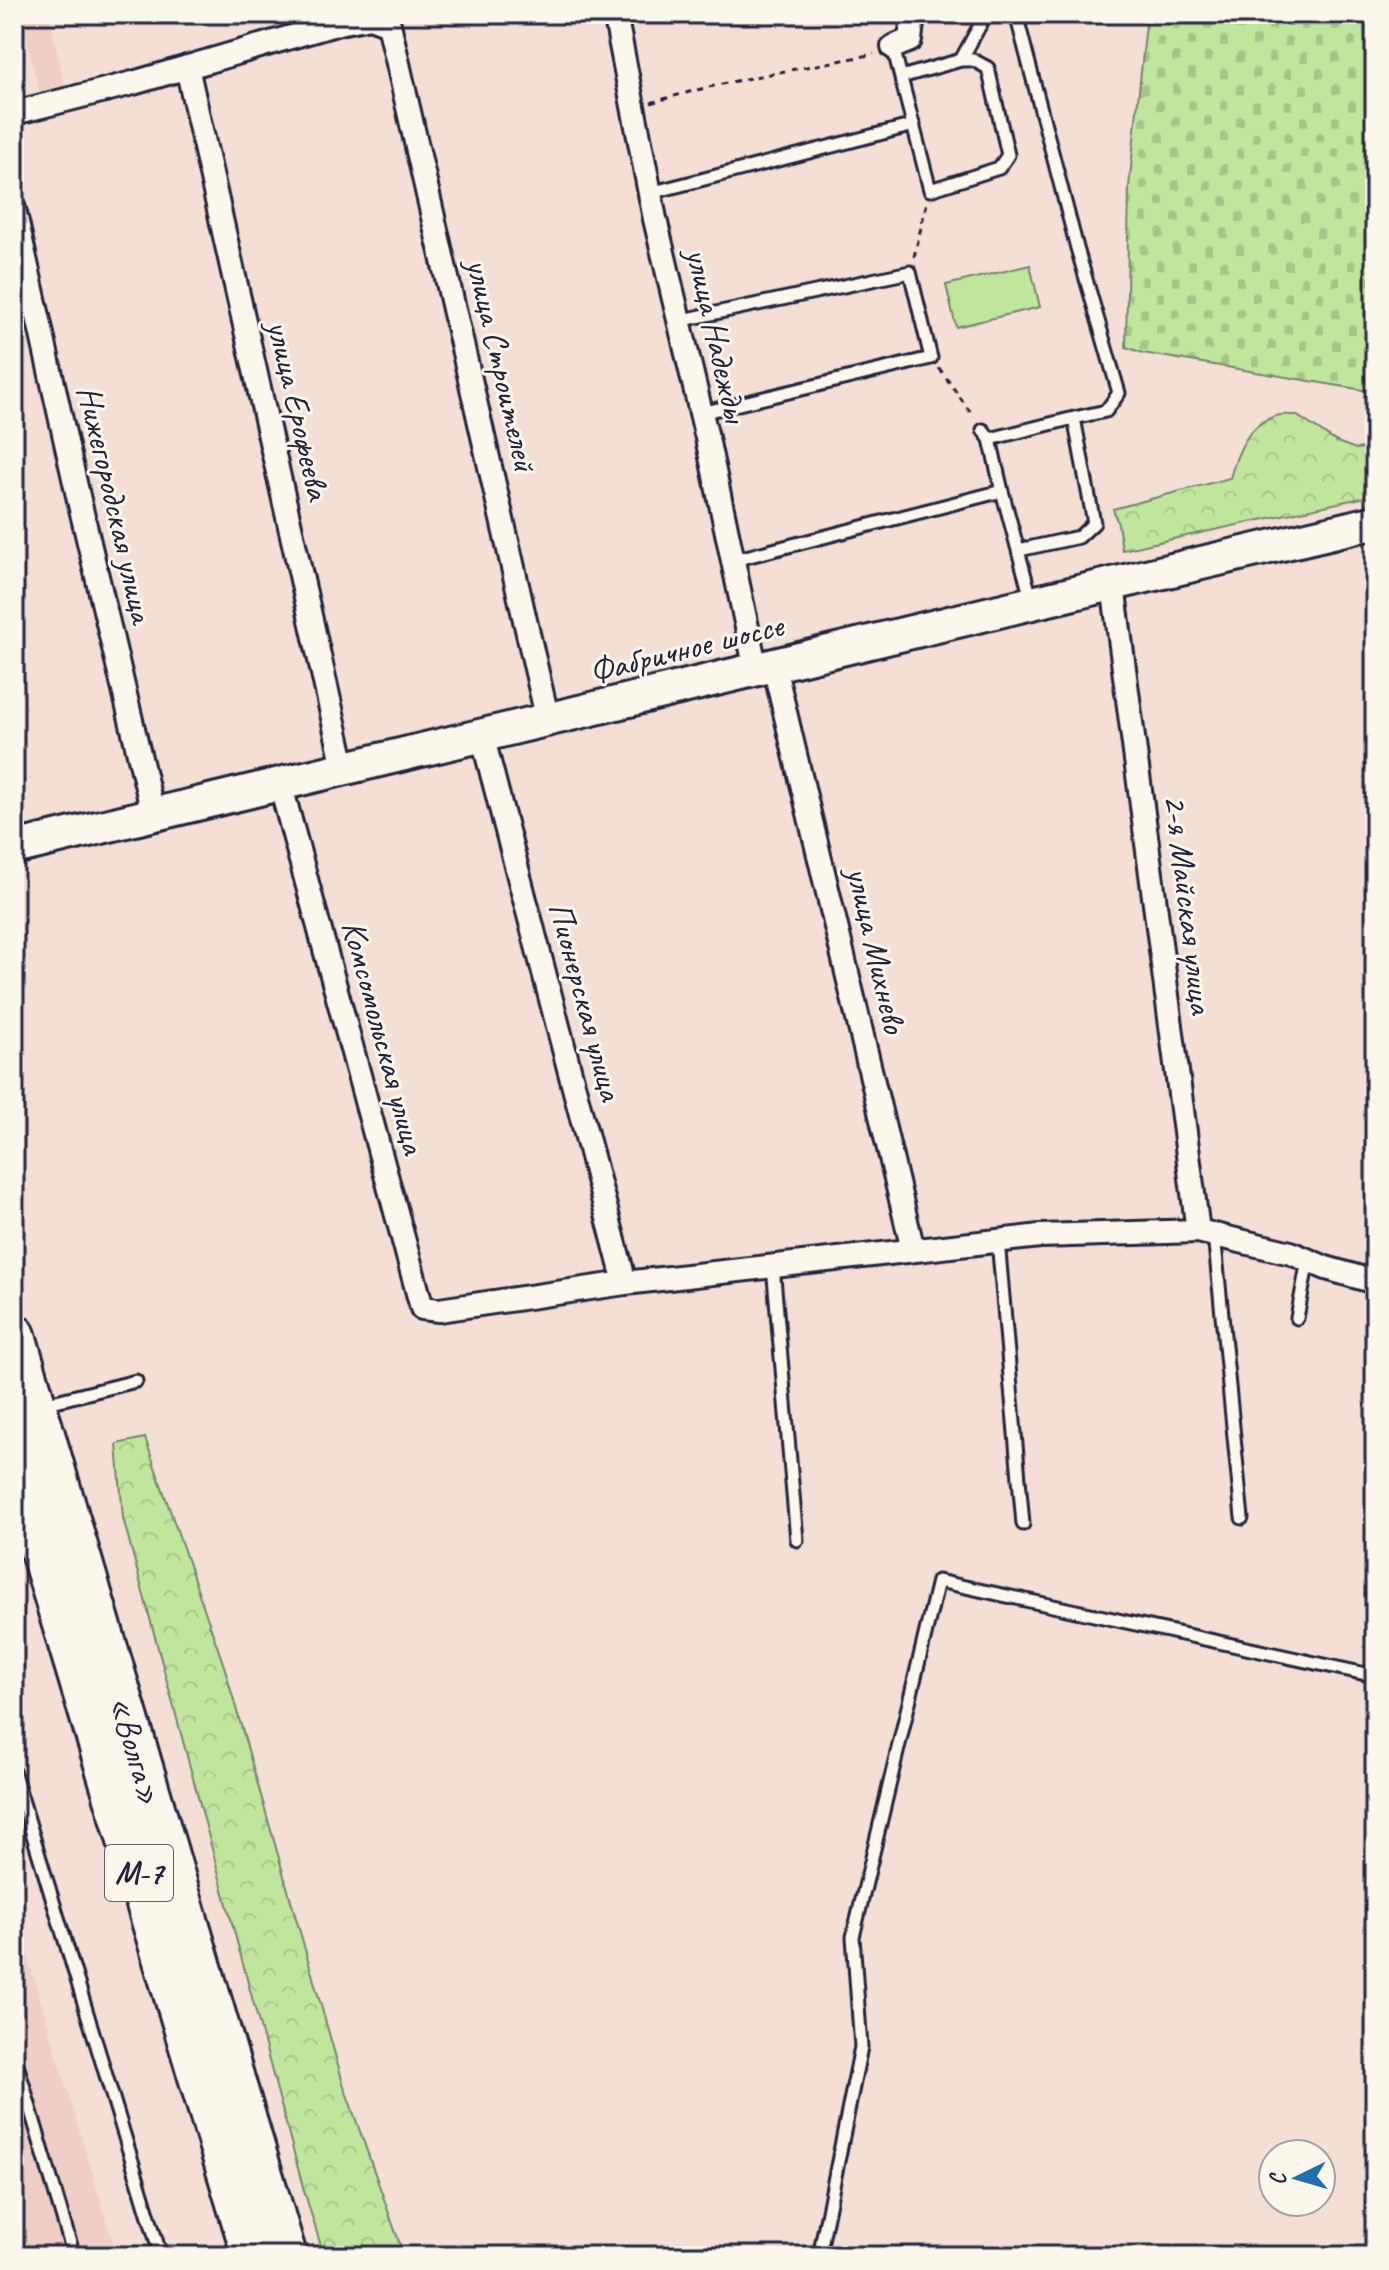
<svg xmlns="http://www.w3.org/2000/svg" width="1389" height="2270" font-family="Caveat,sans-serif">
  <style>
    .built { fill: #efcec7 }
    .forest { fill: url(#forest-crowns); stroke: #72846c; stroke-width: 2 }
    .cemetery { fill: url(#cemetery-stones); stroke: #72846c; stroke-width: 2 }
    .park { fill: #c2e59e; stroke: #72846c; stroke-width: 2 }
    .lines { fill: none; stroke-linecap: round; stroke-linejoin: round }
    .lane-casing { stroke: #22223b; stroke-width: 17 }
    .street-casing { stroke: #22223b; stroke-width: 28 }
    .secondary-casing { stroke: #22223b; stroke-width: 38 }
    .highway-casing { stroke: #22223b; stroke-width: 48 }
    .path { stroke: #22223b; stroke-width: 3; stroke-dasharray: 6 6; stroke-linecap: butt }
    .lane { stroke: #fbf7ec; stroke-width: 11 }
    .street { stroke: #fbf7ec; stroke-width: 22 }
    .secondary { stroke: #fbf7ec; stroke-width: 32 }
    .highway { stroke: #fbf7ec; stroke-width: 42 }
    .labels { text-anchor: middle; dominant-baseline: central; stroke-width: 6; stroke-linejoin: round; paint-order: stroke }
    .shield { fill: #fbf7ec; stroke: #636270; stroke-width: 2 }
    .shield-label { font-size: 32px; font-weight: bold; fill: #22223b }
    .street-label { font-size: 34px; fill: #22223b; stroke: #fbf7ec }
  </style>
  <defs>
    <pattern id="forest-crowns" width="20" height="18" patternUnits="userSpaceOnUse" patternTransform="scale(2)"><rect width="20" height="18" fill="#c2e59e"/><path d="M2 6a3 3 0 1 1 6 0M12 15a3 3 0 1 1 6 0" fill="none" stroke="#a6c489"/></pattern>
    <pattern id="cemetery-stones" width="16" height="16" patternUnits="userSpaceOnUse" patternTransform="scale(2)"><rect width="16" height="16" fill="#c2e59e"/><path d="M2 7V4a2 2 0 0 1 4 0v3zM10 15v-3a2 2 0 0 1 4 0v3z" fill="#a6c489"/></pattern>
  </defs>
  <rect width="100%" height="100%" fill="#f4dfd6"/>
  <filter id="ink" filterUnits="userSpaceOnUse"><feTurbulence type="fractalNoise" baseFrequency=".0125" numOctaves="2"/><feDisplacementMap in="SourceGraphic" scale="16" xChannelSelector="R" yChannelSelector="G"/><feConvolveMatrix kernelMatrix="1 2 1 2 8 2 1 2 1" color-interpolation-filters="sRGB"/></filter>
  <g filter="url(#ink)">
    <path class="built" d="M 20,14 L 49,14 L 65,88 L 40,94 Z
      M 14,1911 L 117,2256 L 14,2256 Z"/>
    <path class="forest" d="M 1296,415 L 1337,442 L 1356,449 L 1375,447 L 1375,495 L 1122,550 L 1118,524 L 1113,509 L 1230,478 C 1237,453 1248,423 1276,416 C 1282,414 1290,415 1296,415 Z
      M 145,1438 L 224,1666 L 344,2086 L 404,2256 L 324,2256 L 303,2187 L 123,1518 L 117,1444 Z"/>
    <path class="cemetery" d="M 1147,14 L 1375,14 L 1375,392 L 1143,353 L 1126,347 L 1129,187 Z"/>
    <path class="park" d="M 1030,265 L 1040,307 L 956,327 L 946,285 Z"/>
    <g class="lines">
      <defs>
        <path id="lane" d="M 1016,14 L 1077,248 L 1119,393 L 1106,411 L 1074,418 L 1094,523 L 1079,537 L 1019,550
          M 893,47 C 905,95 918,142 930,190 L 999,168 L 1008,155 L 988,68 L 973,60 L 961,60 L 901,77
          M 961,60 L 986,14
          M 650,193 L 914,125
          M 678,321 L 910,272 L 931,358 L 701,413
          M 990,439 L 1074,418
          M 1002,491 L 1032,602
          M 734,560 L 1002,491 L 990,439 L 983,430
          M 1214,1234 L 1242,1518
          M 998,1240 L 1023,1524
          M 773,1266 L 797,1540
          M 1297,1318 L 1308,1260
          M 44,1404 L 136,1381
          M 14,1773 L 161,2256
          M 14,2054 L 74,2256
          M 819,2256 L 861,2047 L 853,1937 L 938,1581 L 1375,1676"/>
        <path id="street" d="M 615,14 L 655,219 L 707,438 L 756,670
          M 893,47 L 910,40 L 913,14
          M 187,67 L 344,767
          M 14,113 L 133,83 L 339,23 L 370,17 L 389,24 L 548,721
          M 14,209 L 78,496 L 153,813
          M 1113,585 L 1198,1231
          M 774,666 L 913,1250
          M 482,735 L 625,1283
          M 280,783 L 422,1308 L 439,1310 L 625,1283 L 1040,1236 L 1198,1231 L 1291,1253 L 1326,1268 L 1375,1282"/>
        <path id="secondary" d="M 14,848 L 1032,603 L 1375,522"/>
        <path id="highway" d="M 14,1336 L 285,2256
          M 14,1458 L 254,2256"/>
      </defs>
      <use href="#lane" class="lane-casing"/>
      <use href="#street" class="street-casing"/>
      <use href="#secondary" class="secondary-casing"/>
      <use href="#highway" class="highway-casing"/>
      <path class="path" d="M 651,103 C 724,80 800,69 874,54
        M 914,257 L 927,202
        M 939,368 L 974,417"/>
      <use href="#lane" class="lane"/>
      <use href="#street" class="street"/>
      <use href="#secondary" class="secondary"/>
      <use href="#highway" class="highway"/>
    </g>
  </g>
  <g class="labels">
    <rect class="shield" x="105" y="1845" width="68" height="56" rx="6"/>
    <g class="shield-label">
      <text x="139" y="1873">М-7</text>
    </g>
    <g class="street-label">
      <text transform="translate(717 335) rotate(77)">улица Надежды</text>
      <text transform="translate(502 365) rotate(77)">улица Строителей</text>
      <text transform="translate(299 410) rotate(77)">улица Ерофеева</text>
      <text transform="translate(116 504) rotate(77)">Нижегородская улица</text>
      <text transform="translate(686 648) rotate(-14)">Фабричное шоссе</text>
      <text transform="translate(1189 904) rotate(83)">2-я Майская улица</text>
      <text transform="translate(877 950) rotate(77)">улица Михнево</text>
      <text transform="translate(586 1001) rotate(75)">Пионерская улица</text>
      <text transform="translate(384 1037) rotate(75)">Комсомольская улица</text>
      <text transform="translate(136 1750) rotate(74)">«Волга»</text>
    </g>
  </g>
  <rect width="1389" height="2270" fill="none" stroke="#fbf7ec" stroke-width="48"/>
  <rect x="24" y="24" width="1341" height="2222" fill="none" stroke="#22223b" stroke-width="3" filter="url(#ink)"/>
  <g transform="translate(1297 2178) rotate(265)"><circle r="38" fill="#fbf7ec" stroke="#a4a2a5" stroke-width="2"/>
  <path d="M0-6L14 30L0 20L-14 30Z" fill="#1f6fb2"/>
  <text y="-12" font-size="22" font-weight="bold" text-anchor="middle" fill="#22223b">С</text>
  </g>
</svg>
